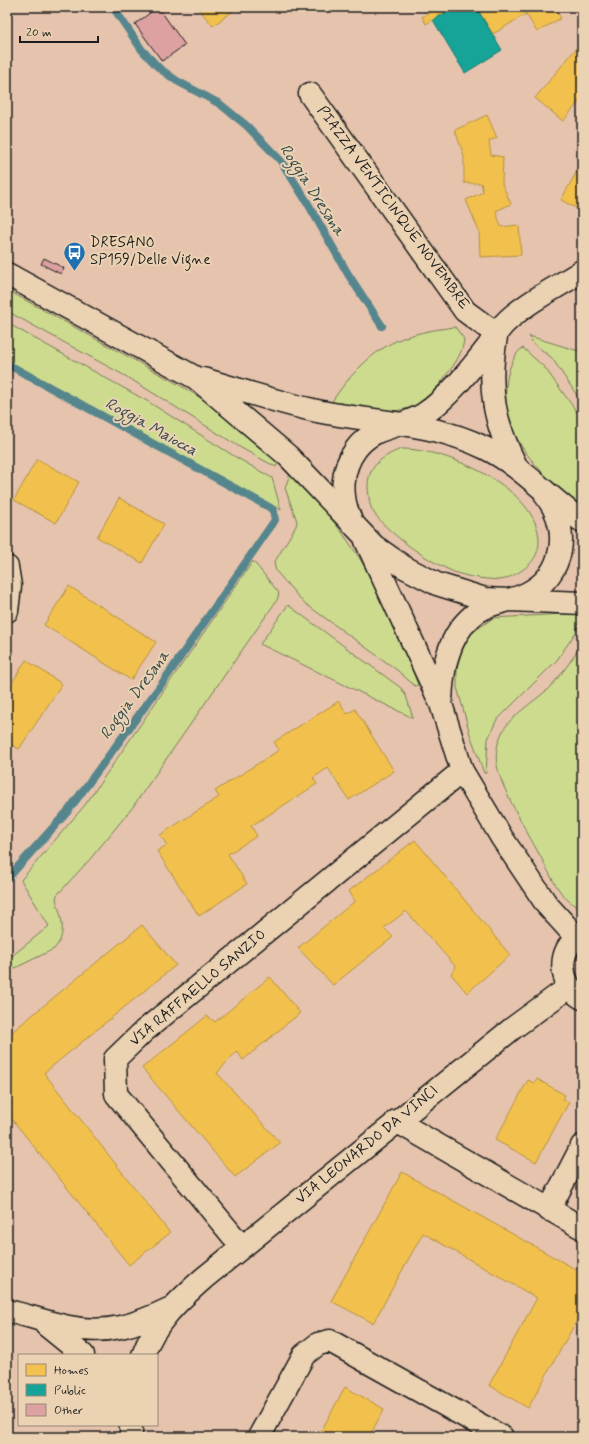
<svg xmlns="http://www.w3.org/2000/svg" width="589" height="1444" font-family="Mynerve,sans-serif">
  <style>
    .green { fill: #cddb8f; stroke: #747c56 }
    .homes { fill: #f2c14e; stroke: #b2903f }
    .public { fill: #17a398; stroke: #187a73 }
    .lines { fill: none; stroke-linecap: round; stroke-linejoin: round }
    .stream { stroke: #56868d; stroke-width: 8 }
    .building { fill: #dca1a0; stroke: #1c1c1c }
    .minor-casing { stroke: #1c1c1c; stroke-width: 25 }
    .minor { stroke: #ead2b2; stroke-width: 22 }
    .labels { text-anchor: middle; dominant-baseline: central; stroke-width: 4; stroke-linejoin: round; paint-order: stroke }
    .street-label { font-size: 15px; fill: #1c1c1c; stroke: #ead2b2 }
    .poi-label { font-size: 15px; fill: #1c1c1c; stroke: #ead2b2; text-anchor: start }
    .water-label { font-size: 16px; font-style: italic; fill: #34484b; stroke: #ead2b2 }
  </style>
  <rect width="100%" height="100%" fill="#e6c3ad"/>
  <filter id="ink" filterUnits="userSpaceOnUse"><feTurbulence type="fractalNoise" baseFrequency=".025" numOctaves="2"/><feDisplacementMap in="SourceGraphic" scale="8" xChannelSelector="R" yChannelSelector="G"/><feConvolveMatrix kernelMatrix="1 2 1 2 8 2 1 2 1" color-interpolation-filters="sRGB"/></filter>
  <g filter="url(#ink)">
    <path class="green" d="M 7,290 L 176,383 L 214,406 L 244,429 L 278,462 L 276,467 L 243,449 L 129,378 L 7,311 Z
      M 7,323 L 147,401 L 234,456 L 272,478 L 281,510 L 7,360 Z
      M 455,327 L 464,339 C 463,352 455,364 447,374 C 413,425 383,411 331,403 C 348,377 373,349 403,338 C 420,332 438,329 455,327 Z
      M 529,336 L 582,352 L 582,403 L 552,358 L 533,343 Z
      M 523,348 L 545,368 L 582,419 L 582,508 C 540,473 495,434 508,374 C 510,366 516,351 523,348 Z
      M 401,449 C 446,448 539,489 539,541 C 539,562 522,572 505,579 C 500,581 493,579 487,579 C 476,578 465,576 454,572 C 428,561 391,536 374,513 C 371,509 369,502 369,496 C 364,470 378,458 401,449 Z
      M 290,474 C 311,496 333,518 350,544 C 378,583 401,639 418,685 L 415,686 L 397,670 L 303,602 L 276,571 L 274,563 L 296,526 L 297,521 L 285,488 Z
      M 253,561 L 279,593 L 277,600 L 132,808 L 91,858 L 57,895 L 56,899 C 61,917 68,934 54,949 L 7,972 L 7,960 L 49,926 L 21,880 L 85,805 Z
      M 288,605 L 401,688 L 406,696 L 413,718 L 260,644 Z
      M 582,613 L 576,632 L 557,660 L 496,721 L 488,739 L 486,773 L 484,773 L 470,734 L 457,687 L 457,667 L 465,642 L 472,633 L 493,618 Z
      M 582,643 L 582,908 C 559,902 549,870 538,852 C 527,832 500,786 497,765 C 494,750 500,731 511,720 C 522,709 534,701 546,691 C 560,677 572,660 582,643 Z"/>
    <path class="homes" d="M 197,7 L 238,7 L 213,26 Z
      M 438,7 L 455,7 L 426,24 L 422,17 Z
      M 476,7 L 522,7 L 526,14 L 493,34 Z
      M 522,7 L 554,7 L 561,18 L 537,32 Z
      M 579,45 L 582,48 L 582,98 L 563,121 L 535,98 Z
      M 487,115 L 497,138 L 489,141 L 491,155 L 503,157 L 502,184 L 511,204 L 496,211 L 501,227 L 519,225 L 521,255 L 480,257 L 479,231 L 466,200 L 483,192 L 481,183 L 464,183 L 464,156 L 455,130 Z
      M 582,162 L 582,211 L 561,200 Z
      M 37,459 L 79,482 L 56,523 L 14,500 Z
      M 119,498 L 164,524 L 142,563 L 97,537 Z
      M 69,586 L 156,642 L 131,680 L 44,625 Z
      M 26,660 L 62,684 L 19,749 L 7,742 L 7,691 Z
      M 339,701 L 347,714 L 355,709 L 394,771 L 349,800 L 328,768 L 313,778 L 317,784 L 251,826 L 257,836 L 228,854 L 247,884 L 199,916 L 157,851 L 167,845 L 160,835 L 219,797 L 215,791 L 279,750 L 274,742 Z
      M 415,840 L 510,955 L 467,993 L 451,974 L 456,967 L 406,911 L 384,928 L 393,937 L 333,985 L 298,948 L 355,901 L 349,891 Z
      M 142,925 L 176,965 L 44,1073 L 170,1233 L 129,1265 L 7,1113 L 7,1036 Z
      M 270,977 L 300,1013 L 243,1060 L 237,1051 L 217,1073 L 280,1143 L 235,1177 L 142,1068 L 207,1016 L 215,1022 Z
      M 537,1079 L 565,1095 L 563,1099 L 569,1102 L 536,1162 L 495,1140 L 528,1080 L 534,1083 Z
      M 402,1172 L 582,1273 L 582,1311 L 528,1408 L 489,1385 L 537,1298 L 423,1233 L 373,1323 L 331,1301 Z
      M 345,1387 L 384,1409 L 369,1437 L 318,1437 Z"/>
    <path class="public" d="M 455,7 L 476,7 L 502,50 L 465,73 L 433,20 Z"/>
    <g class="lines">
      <path class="stream" d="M 113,7 L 142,50 L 159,68 L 177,81 L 220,104 L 247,126 L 281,161 L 307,202 L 348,274 L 382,326
        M 7,364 L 269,507 L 273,510 L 275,520 L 163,682 L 68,811 L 7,879"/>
    </g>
    <path class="building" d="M 158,7 L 185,45 L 162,61 L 135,24 Z
      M 44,258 L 64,268 L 61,274 L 41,264 Z"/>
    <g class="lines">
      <defs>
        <path id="minor" d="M 310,94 L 465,311 L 496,334
          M 7,274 L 196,378 L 288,456 L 374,546 L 404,567 L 437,584 L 485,599 L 582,603
          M 496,337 C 487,387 494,423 517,468
          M 203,379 C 241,390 279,403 317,411 C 375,423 430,421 485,448 C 522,466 549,498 582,521
          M 350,518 C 340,496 341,469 356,449 C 375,424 400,429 424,414 C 448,398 469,371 487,348 C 493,340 497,331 504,324 C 524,303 558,287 582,271
          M 366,541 L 441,704 L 462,771 L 502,838 L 547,905 L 577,938
          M 7,567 L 10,586 L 7,611
          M 441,702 C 442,672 447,639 470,618 C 489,600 505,604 526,594 C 565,575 571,529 546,496
          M 582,935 C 556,948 558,985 582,998
          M 396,1121 L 582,1228
          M 549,1210 L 582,1146
          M 242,1247 L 116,1094 L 115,1059 L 144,1031 L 462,771
          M 7,1311 C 28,1315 48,1323 69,1327 C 106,1335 136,1325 169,1309
          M 46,1325 L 83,1355
          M 143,1355 C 155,1322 179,1300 204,1278 L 513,1028 L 569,987
          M 131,1437 L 131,1425
          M 259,1437 L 304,1355 L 318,1344 L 330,1341 L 502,1437"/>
      </defs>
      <use href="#minor" class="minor-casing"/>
      <use href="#minor" class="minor"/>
    </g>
  </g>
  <defs>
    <symbol id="bus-pin" viewBox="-11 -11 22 30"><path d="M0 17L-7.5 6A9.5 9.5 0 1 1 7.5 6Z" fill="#1f6fb2" stroke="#ead2b2"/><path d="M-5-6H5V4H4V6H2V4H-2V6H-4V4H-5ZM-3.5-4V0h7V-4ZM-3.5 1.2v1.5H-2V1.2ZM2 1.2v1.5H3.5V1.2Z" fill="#fff"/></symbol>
  </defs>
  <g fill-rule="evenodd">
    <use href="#bus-pin" x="62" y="240" width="25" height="34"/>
  </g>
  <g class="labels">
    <g class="street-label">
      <text transform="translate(393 208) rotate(54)">PIAZZA VENTICINQUE NOVEMBRE</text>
      <text transform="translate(198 988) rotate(-40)">VIA RAFFAELLO SANZIO</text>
      <text transform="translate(367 1145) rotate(-39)">VIA LEONARDO DA VINCI</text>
    </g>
    <g class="poi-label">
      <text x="90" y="243">DRESANO<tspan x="90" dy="17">SP159/Delle Vigne</tspan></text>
    </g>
    <g class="water-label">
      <text transform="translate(312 190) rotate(57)">Roggia Dresana</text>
      <text transform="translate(151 427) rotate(29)">Roggia Maiocca</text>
      <text transform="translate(135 695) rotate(-54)">Roggia Dresana</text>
    </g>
  </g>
  <rect width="589" height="1444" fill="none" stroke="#ead2b2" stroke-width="24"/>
  <rect x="12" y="12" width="565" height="1420" fill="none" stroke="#1c1c1c" stroke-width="1.5" filter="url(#ink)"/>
  <rect x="18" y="1354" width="140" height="72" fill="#ead2b2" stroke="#988976"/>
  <rect x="26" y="1364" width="20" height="12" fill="#f2c14e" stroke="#988976"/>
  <text x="54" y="1374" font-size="12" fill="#1c1c1c">Homes</text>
  <rect x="26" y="1384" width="20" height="12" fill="#17a398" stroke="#988976"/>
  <text x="54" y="1394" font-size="12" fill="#1c1c1c">Public</text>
  <rect x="26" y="1404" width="20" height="12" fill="#dca1a0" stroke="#988976"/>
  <text x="54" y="1414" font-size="12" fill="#1c1c1c">Other</text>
  <path d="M20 36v6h78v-6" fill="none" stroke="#1c1c1c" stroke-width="2"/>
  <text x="26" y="36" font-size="12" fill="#1c1c1c" stroke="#ead2b2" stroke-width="3" paint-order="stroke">20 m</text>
</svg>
